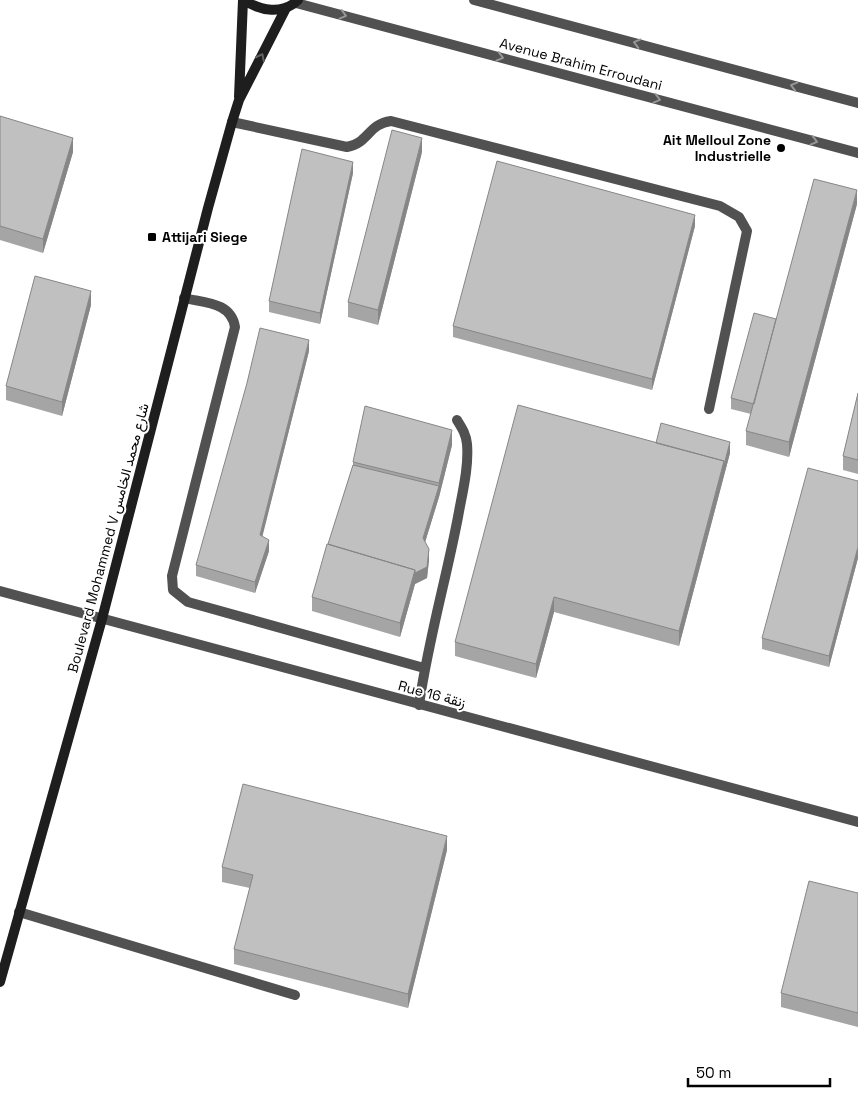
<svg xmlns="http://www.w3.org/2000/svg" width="858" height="1098" font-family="'Space Grotesk',Vazirmatn,sans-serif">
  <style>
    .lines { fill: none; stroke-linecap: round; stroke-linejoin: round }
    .lane { stroke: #515151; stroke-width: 10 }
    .street { stroke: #515151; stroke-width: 10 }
    .secondary { stroke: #1e1e1e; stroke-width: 10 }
    .wall { fill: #a5a5a5 }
    .shaded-wall { fill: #868686 }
    .building { fill: #c0c0c0; stroke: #868686 }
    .oneway { stroke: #979797 }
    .oneway2 { stroke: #626262 }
    .poi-dot { fill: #000; stroke: #fff; stroke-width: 2 }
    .labels { text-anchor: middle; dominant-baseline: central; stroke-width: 4; stroke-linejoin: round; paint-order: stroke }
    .street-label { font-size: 14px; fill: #000; stroke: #fff }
    .poi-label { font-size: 14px; font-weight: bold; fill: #000; stroke: #fff; text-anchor: end }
  </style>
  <rect width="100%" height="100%" fill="#fff"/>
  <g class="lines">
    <path class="lane" d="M 232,122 L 347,147 C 369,143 368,124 391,121 L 720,206 L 739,217 L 747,231 L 709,409
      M 184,298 C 205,303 231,302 235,327 L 172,576 L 173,590 L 188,602 L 424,668
      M 419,705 C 428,641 446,580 458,517 C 462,494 469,468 467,444 C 466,434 462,428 457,420
      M 19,912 L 295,995"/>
    <path class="street" d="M 474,0 L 858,103
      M 296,3 L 858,153
      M 0,591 L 858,822"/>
    <path class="secondary" d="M 244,0 C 260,11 283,15 298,0
      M 239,97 L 243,0
      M 0,982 L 102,619 L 208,208 L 232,122 L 239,100 L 286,8"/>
  </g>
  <path class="wall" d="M 0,116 L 73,152 L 43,253 L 0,240 Z
    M 422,152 L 378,325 L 348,317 L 348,302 Z
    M 353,173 L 320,324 L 269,312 L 269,301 Z
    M 857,204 L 789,457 L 746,445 L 746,431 L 751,414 L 731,409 L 731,398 L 776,319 Z
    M 695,226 L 652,390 L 453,337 L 453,326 Z
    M 91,305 L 62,416 L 6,400 L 6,386 Z
    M 309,351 L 262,536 L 269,551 L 255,593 L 196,576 L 196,565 Z
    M 858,393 L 858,474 L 843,470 L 843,456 Z
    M 656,443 L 730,453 L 679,646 L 554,612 L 536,678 L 455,656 L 455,642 Z
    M 452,445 L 439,497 L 425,542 L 429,560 L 427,578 L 415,584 L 400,637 L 312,611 L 312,597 L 353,465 L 353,462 Z
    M 858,481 L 858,558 L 829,667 L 762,649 L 762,638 Z
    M 447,850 L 408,1008 L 234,964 L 234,949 L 250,888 L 222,882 L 222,867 Z
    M 858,893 L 858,1027 L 781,1007 L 781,993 Z"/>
  <path class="shaded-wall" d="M 73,138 L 73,152 L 43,253 L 43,239 Z
    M 422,138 L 422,152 L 378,325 L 378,310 Z
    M 353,162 L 353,173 L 320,324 L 320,313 Z
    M 857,190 L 857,204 L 789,457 L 789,442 Z
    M 695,215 L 695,226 L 652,390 L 652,379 Z
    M 91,291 L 91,305 L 62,416 L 62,402 Z
    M 309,340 L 309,351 L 260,546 L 260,535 Z
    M 452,430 L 452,445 L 439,497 L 423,549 L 423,538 L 439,486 L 439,483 Z
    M 730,442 L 730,453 L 679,646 L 679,631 L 724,461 Z
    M 269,540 L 269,551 L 255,593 L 255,582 Z
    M 858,547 L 858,558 L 829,667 L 829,656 Z
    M 429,549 L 429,560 L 427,578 L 415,584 L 400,637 L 400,623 L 415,570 Z
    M 554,597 L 554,612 L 536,678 L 536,664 Z
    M 447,836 L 447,850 L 408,1008 L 408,994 Z"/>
  <path class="building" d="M 0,116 L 73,138 L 43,239 L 0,226 Z
    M 392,130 L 422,138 L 378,310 L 348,302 Z
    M 302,149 L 353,162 L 320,313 L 269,301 Z
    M 497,161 L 695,215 L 652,379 L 453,326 Z
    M 814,179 L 857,190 L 789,442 L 746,431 Z
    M 35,276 L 91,291 L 62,402 L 6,386 Z
    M 754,313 L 776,319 L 754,404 L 731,398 Z
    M 260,328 L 309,340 L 260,535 L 269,540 L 255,582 L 196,565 L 247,383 Z
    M 858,393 L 858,460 L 843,456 Z
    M 518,405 L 724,461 L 679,631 L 554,597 L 536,664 L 455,642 Z
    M 365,406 L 452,430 L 439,483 L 353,462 Z
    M 661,423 L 730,442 L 724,465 L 724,461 L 656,443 Z
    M 353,465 L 439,486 L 423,538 L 429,549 L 427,567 L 415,573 L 415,570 L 328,544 Z
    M 808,468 L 858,481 L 858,547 L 829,656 L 762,638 Z
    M 327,544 L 415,570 L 400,623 L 312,597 Z
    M 243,784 L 447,836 L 408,994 L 234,949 L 253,875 L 222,867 Z
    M 809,881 L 858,893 L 858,1013 L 781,993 Z"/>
  <defs><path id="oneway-chevron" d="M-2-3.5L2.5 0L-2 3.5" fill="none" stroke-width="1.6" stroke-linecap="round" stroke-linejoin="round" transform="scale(1.25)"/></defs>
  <g class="oneway">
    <use href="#oneway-chevron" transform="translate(343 15) rotate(15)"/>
    <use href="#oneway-chevron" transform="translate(637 43) rotate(-165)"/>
    <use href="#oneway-chevron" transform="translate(500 57) rotate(15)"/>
    <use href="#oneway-chevron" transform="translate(794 86) rotate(-165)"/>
    <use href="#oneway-chevron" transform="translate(657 99) rotate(15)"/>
    <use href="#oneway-chevron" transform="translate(814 141) rotate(15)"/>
  </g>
  <use class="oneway2" href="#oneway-chevron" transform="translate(261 57) rotate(-63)"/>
  <g class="poi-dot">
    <circle cx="781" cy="148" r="5"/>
    <rect x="147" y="232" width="10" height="10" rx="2.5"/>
  </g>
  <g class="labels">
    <g class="street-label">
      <text transform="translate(581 64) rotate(15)">Avenue Brahim Erroudani</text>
      <text transform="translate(108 538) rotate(-75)">Boulevard Mohammed V شارع محمد الخامس</text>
      <text transform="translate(432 694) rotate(15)">Rue 16 زنقة</text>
    </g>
    <g class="poi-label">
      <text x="771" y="140">Ait Melloul Zone<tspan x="771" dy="16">Industrielle</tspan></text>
      <text x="162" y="237" text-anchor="start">Attijari Siege</text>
    </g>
  </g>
  <path d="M688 1078v8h142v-8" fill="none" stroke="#000000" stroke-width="2.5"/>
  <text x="696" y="1078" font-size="15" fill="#000000" stroke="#ffffff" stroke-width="4" paint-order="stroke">50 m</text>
</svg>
